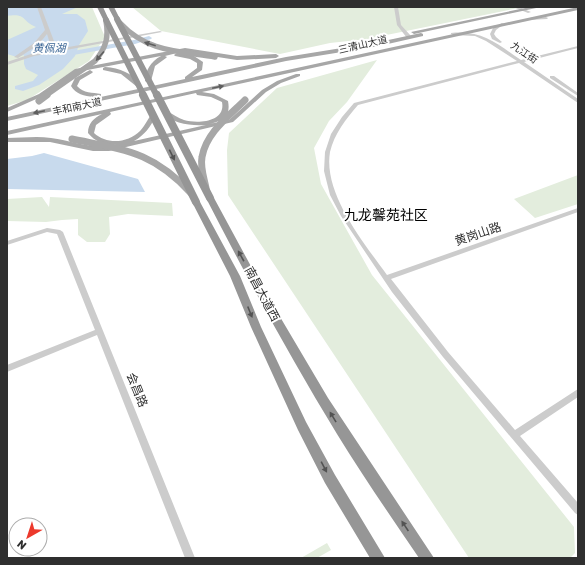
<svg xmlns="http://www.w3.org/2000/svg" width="585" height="565" font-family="Rubik,'Noto Sans SC',sans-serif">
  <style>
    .green { fill: #e3eddd }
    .water { fill: #c8daed }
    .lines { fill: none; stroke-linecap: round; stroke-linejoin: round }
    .river { fill: #c8daed; fill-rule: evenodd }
    .minor { fill: #ccc; fill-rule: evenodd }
    .major { fill: #a7a7a7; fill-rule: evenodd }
    .highway { fill: #969696; fill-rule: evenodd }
    .major-bridge-far1 { stroke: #a7a7a7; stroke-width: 5.5 }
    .major-bridge { stroke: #a7a7a7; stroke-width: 7 }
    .highway-bridge-far1 { stroke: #969696; stroke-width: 6 }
    .highway-bridge { stroke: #969696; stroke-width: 8 }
    .oneway { fill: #5f5f5f }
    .oneway2 { fill: #535353 }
    .labels { text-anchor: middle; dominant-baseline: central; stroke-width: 4; stroke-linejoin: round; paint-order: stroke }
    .far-street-label { font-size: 10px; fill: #2f2f2f; stroke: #fff }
    .far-water-label { font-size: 11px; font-style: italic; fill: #3a6595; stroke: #fff }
    .street-label { font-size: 12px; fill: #2f2f2f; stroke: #fff }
    .quarter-label { font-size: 14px; fill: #000; stroke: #fff }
  </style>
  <rect width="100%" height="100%" fill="#fff"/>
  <path class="green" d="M 7,7 L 92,7 L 105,37 L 89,61 L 27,100 L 7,106 Z
    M 132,7 L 523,7 L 367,39 L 330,43 L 280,54 L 161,31 Z
    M 377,60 L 347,102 L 329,121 L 314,148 L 321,184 L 372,275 L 574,527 L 575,553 L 570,558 L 469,558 L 228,195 L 227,150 L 229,133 L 277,88 Z
    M 578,175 L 578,204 L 535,218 L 514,199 Z
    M 42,197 L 49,207 L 50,197 L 172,203 L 173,216 L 128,214 L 109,217 L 110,234 L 105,242 L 87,242 L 78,235 L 78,219 L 62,220 L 46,222 L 7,221 L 7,199 Z
    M 327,543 L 331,550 L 317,558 L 301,558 Z"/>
  <path class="water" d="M 7,7 L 78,7 L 62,14 L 77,14 L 85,20 L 88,31 L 79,45 L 75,56 L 63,69 L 39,85 L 23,91 L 15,89 L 15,86 L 33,81 L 38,75 L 26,69 L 24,64 L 24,55 L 17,57 L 7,54 L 7,40 L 36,27 C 21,21 27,13 7,16 Z
    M 44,153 L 138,179 L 145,192 L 7,189 L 7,159 L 32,156 Z"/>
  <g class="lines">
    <path class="river" d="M 149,36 L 152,38 L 151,39 L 135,44 L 62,57 L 58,55 L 62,53 L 134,40 Z"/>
    <path class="minor" d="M 37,7 L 41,7 L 57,49 L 160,31 L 162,32 L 34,56 L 7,65 L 7,62 L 31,54 L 52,50 L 47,34 L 38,45 L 18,58 L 14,57 L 34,43 L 45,30 Z
      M 394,7 L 398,7 L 401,25 L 411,36 L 411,38 L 407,38 L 397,25 Z
      M 513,7 L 519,7 L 531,12 L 528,13 Z
      M 546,17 L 548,18 L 547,19 L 529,20 L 527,19 L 529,18 Z
      M 502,23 L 504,24 L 496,30 L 494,34 L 496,37 L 502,42 L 500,43 L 492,39 L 490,34 L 493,28 Z
      M 451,33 C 483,30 497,44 521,60 L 578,46 L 578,48 L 524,62 L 578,99 L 578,103 L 519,63 L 358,105 C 346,119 334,134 330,152 C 323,194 364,243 387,275 L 578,208 L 578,212 L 391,279 L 448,352 L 515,430 L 578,389 L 578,397 L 520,436 L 578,503 L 578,515 L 575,513 L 443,357 L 392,292 L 341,216 L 330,195 L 324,171 L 325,152 L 331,134 L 342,117 L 354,103 L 517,61 L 486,41 L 475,36 L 453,35 L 451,34 Z
      M 550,76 L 554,76 L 578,93 L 578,96 L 550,78 Z
      M 47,228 L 60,230 L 63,232 L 195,558 L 185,558 L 97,335 L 7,372 L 7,365 L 95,330 L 57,234 L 47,232 L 7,245 L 7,241 Z"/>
    <path class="major" d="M 530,7 L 541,7 L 414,34 L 411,32 Z
      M 578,7 L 578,10 L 202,92 L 214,94 L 228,101 C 231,117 223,121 209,124 L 229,120 L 262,90 L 277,81 L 296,74 L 300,74 L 300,76 L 281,83 L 266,92 L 233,122 L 109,151 L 93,151 L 50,142 L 7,142 L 7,138 C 21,138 37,136 51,138 C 73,141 94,150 117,145 C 105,145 95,142 88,133 C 88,123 94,118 102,114 L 7,135 L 7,131 ZM 196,93 L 197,95 L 211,97 L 222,102 C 226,122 198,124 184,120 C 178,118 173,114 167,111 L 165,110 L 162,112 C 173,124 190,126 206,125 L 134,141 C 145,135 150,127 156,116 L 153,114 L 151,115 C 147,120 145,126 140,131 C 128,143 107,145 94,133 L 96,125 L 110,115 L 111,114 L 110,112 Z
      M 421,33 L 423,34 L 423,36 L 379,46 L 286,61 L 7,121 L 7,117 L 185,79 L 185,77 L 197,68 L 197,63 L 190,59 L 175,56 L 174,55 L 177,53 L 165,56 L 167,57 L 166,58 L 155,66 L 151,81 L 148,83 L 145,81 C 146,70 150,62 161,56 L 77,72 L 43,96 L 7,112 L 7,108 L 39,94 L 75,69 L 185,48 L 237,56 L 276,54 L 279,56 L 276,58 L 237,60 L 185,52 L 177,53 L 194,56 L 203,62 L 202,70 L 192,77 L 286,57 L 379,42 Z
      M 105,67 C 120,68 132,73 141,85 L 136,86 L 121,74 L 103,70 L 103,68 Z
      M 90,70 L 93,72 L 92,73 L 80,80 L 77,86 C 84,94 92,92 101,94 L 101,96 C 90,98 77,96 71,86 L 75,78 Z"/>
    <path class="highway" d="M 97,7 L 103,7 L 109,20 L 108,21 L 104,21 Z
      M 108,7 L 114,7 L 120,19 L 119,20 L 115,20 Z
      M 210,195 L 214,198 L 260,283 L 328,398 L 434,558 L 419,558 C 391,517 363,476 337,434 C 290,357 247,278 206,198 Z
      M 196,199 L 200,202 L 240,276 L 261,327 L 306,422 L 335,475 L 385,558 L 370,558 L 325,483 L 298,430 L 251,327 L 230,276 L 192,202 Z"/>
    <path class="major-bridge-far1" d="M 120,23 C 147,52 178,51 215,57
      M 45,96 L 95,61 C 106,48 109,37 106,21"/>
    <path class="major-bridge" d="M 39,101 L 47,95
      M 72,139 C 125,150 152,151 191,193
      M 206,188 C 204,178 200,167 202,157 C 206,133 229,116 245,100"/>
    <path class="highway-bridge-far1" d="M 117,19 L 157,96
      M 106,20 L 144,96"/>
    <path class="highway-bridge" d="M 143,95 L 196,202
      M 157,95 L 210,198"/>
  </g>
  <defs><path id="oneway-solid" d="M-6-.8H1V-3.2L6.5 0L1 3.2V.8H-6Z"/></defs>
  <g class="oneway">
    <use href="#oneway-solid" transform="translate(150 44) rotate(-163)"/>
    <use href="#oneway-solid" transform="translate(100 56) rotate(131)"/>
    <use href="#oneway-solid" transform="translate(218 87) rotate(-12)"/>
    <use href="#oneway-solid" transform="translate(39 112) rotate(168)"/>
  </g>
  <g class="oneway2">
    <use href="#oneway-solid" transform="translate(172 155) rotate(64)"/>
    <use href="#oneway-solid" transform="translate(241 256) rotate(-119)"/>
    <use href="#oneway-solid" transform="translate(250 312) rotate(68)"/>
    <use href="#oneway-solid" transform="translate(333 417) rotate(-121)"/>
    <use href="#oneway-solid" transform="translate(324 467) rotate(62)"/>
    <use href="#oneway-solid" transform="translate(405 526) rotate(-124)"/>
  </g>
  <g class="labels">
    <g class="far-street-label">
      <text transform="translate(363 45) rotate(-13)">三清山大道</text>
      <text transform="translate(524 53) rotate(34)">九江街</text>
      <text transform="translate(77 107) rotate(-12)">丰和南大道</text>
    </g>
    <g class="far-water-label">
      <text x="49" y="48">黄佩湖</text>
    </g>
    <g class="street-label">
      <text transform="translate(478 234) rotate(-19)">黄岗山路</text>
      <text transform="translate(262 294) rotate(62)">南昌大道西</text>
      <text transform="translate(137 390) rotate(68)">会昌路</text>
    </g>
    <g class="quarter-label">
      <text x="386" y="215">九龙馨苑社区</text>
    </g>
  </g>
  <rect width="585" height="565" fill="none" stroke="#2f2f2f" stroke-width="16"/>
  <g transform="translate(28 537) rotate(219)"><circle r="19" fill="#ffffff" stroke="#acacac"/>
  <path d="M0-3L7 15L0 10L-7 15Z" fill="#ec392c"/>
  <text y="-6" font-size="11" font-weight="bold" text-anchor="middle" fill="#2f2f2f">N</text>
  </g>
</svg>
